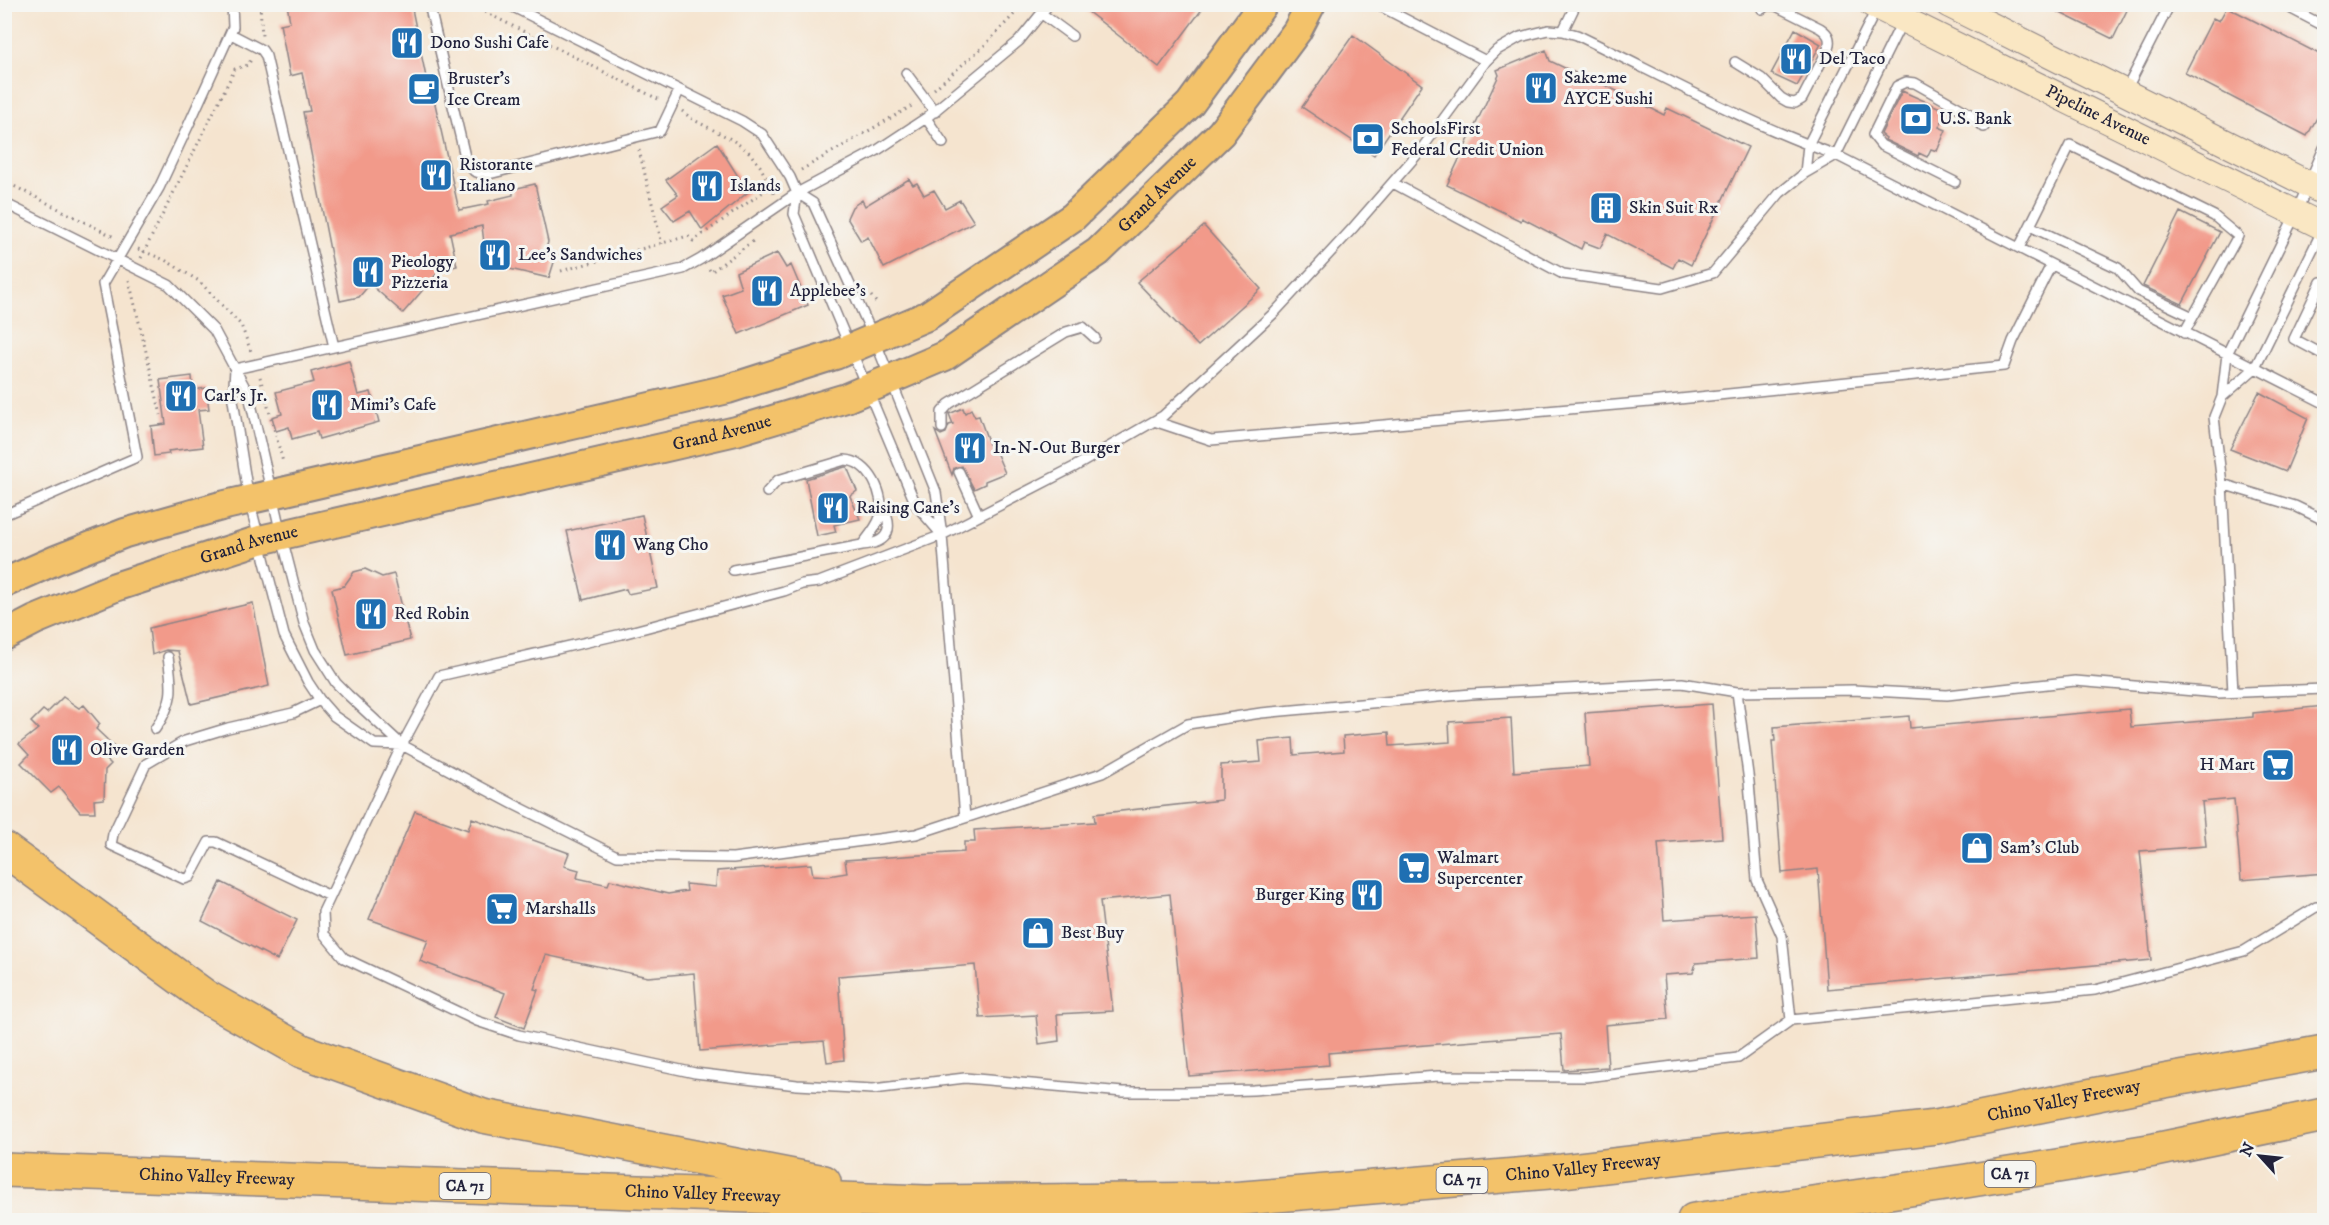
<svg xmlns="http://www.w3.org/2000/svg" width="2329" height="1225" font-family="'IM FELL DW Pica',serif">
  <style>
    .building { fill: #f29a8a }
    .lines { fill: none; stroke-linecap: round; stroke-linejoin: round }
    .lane-casing { stroke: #8c8385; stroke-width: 12 }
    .secondary-casing { stroke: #8c8385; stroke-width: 28 }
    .primary-casing { stroke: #8c8385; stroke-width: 32 }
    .highway-casing { stroke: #8c8385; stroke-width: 36 }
    .path { stroke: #8c8385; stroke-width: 3; stroke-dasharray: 1.5 4.5; stroke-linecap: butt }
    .lane { stroke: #fff; stroke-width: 9 }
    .secondary { stroke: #fae7c3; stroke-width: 26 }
    .primary { stroke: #f3c26a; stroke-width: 28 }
    .highway { stroke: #f3c26a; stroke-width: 33 }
    .labels { text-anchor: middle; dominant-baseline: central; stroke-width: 6; stroke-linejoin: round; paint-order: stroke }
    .shield { fill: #f6f6f2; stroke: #626272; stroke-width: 1.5 }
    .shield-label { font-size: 16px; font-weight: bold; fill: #22223b }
    .poi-label { font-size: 18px; fill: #22223b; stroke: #f6f6f2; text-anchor: start }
    .street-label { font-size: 18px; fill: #22223b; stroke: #f6f6f2 }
  </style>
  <rect width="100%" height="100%" fill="#f6f6f2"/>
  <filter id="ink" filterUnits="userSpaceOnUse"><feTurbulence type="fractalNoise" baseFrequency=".0167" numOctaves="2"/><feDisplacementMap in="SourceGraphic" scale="12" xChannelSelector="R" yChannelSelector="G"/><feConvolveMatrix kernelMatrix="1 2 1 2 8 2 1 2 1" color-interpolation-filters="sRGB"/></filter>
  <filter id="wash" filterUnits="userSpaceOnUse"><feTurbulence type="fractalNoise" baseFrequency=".008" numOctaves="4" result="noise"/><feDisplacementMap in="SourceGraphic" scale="24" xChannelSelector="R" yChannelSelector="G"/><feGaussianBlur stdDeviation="1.35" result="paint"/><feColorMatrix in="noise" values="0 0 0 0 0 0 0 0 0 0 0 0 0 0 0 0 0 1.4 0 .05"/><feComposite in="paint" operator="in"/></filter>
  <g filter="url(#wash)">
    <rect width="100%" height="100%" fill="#f5e4cf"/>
    <g id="blocks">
      <path class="building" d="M 287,4 L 411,4 L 428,87 L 431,86 L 459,210 L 489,204 L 488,201 L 513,195 L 513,189 L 535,184 L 548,242 L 545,252 L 556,256 L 549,278 L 501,267 L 487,269 L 482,226 L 450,233 L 457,266 L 440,270 L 403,313 L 370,284 L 359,297 L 340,301 L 303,112 L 310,111 L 302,73 L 290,76 L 280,24 L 290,22 Z
        M 1078,4 L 1206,4 L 1159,67 Z
        M 2042,4 L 2130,4 L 2113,39 Z
        M 2227,7 L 2325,57 L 2325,103 L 2307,136 L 2185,73 L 2213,18 L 2219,21 Z
        M 1795,29 L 1821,44 L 1797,86 L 1771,74 Z
        M 1353,35 L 1422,85 L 1374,155 L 1302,107 Z
        M 1546,50 L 1550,61 L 1592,81 L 1593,79 L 1664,115 L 1667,108 L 1748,147 L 1691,265 L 1678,258 L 1673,268 L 1607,234 L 1600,248 L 1584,242 L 1581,249 L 1522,218 L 1521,221 L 1447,185 L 1499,75 L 1497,70 Z
        M 1902,91 L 1947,111 L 1939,127 L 1946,130 L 1937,151 L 1931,149 L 1927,157 L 1919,153 L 1918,156 L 1885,140 L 1886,138 L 1881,134 Z
        M 717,143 L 748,192 L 702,230 L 690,211 L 674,221 L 662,206 L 678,195 L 666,180 Z
        M 909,179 L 913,185 L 917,183 L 924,195 L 934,190 L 945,208 L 960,200 L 974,222 L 884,268 L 868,237 L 861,241 L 847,218 L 852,207 L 862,200 L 865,206 Z
        M 2180,212 L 2220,232 L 2182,304 L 2143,286 Z
        M 1204,226 L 1261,289 L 1198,346 L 1137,282 Z
        M 777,253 L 786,268 L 791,265 L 808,305 L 739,334 L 722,295 L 741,288 L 736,272 Z
        M 349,361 L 358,395 L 371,392 L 379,422 L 319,439 L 317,432 L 292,439 L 289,427 L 276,431 L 272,417 L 282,414 L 276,392 L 314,382 L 311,372 Z
        M 192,376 L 193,390 L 206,388 L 209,409 L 198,410 L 203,447 L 168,451 L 169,454 L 154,456 L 151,426 L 166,424 L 160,380 Z
        M 2259,392 L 2308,418 L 2286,471 L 2230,449 Z
        M 963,408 L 965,413 L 971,409 L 975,417 L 979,416 L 989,444 L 992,443 L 1005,473 L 985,481 L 985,484 L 974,489 L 962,466 L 954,468 L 952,475 L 935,431 L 941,435 L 946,433 L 949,425 L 953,424 L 949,414 Z
        M 845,467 L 847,467 L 857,491 L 850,496 L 860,519 L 834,525 L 836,532 L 817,536 L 806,479 Z
        M 642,515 L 658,588 L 628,594 L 626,589 L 583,600 L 567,531 Z
        M 365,569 L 382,577 L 394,574 L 410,640 L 347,655 L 332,589 L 344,586 L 354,572 Z
        M 253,603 L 269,686 L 191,704 L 178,651 L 166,650 L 152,655 L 149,628 Z
        M 63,697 L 79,708 L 84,705 L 100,724 L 96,729 L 114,746 L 104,757 L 111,764 L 105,770 L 104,799 L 94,800 L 95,812 L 80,812 L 59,787 L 51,793 L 21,763 L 29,755 L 19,744 L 38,729 L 31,722 L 43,710 L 47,713 Z
        M 1712,704 L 1722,838 L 1658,843 L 1664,920 L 1756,914 L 1759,958 L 1696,963 L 1693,973 L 1664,975 L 1668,1019 L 1605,1025 L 1608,1067 L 1564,1070 L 1561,1034 L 1328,1053 L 1329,1065 L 1189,1076 L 1170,894 L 1100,901 L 1113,1011 L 1057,1014 L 1059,1041 L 1039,1044 L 1036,1015 L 980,1018 L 975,965 L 838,976 L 844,1060 L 827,1062 L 824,1041 L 700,1051 L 694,973 L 648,977 L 546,955 L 534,989 L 538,990 L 524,1028 L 496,1017 L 505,993 L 420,961 L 428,940 L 369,919 L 415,811 L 468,830 L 472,818 L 569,853 L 564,866 L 579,870 L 577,878 L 608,885 L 610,880 L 668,894 L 687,891 L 686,884 L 716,887 L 717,871 L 811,864 L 813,875 L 828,876 L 847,873 L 845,860 L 964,852 L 964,842 L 975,842 L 974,830 L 1095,822 L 1094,814 L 1221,800 L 1221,765 L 1261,762 L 1259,741 L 1293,738 L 1294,755 L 1344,751 L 1343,736 L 1389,732 L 1390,746 L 1450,742 L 1449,722 L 1511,718 L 1514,772 L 1589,766 L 1585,713 Z
        M 2325,706 L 2325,873 L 2241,880 L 2234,799 L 2202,802 L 2206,846 L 2140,851 L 2151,960 L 1827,989 L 1818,869 L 1782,873 L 1772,741 L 1775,741 L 1774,727 L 1909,716 L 1910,728 L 2129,709 L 2131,727 L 2253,717 L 2253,713 Z
        M 221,882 L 297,920 L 277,960 L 202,921 Z"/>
    </g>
  </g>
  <g filter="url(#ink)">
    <use href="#blocks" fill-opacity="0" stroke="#8c8385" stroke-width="1.5"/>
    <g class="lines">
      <defs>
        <path id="lane" d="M 429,4 L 466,161 L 474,171 L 485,175 L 660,131 L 679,91
          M 507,4 L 742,121 L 762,134 L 790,177 L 797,193 L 794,214 L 916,505 L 942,535
          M 1376,4 L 1486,61
          M 2282,4 L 2324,26
          M 1042,14 L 1072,36
          M 1563,31 L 1576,4
          M 231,34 L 262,50 L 266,56 L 334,347
          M 1735,62 L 1761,78 L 1781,98 L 1788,102 L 1795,103 L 1802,99 L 1828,49 C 1831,39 1829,34 1820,28 L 1776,6 L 1767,5 L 1762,9
          M 906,73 L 935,112
          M 2126,90 L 2170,4
          M 926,118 L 943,143
          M 1805,173 L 1808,145 L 1877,8
          M 1955,182 L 1881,145 L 1873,135 L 1897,86 L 1906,82 L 1915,83 L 1970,114 L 1984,127
          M 1393,183 L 1563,274 L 1662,288 L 1713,273 L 1780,193 L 1805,173 L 1836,155 L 1903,20 L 1904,4
          M 797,193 L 813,203 L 874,338 L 936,492 L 942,535 L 965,818
          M 4,203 L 169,285 L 214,330 L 249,395 L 281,534 L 304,623 L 315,650 L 336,683 L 348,695 L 402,745
          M 2030,226 L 2118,268 L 2138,291 L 2193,317
          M 2019,248 L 2070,145 L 2214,216 L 2238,236 L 2184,333
          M 2324,284 L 2321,282 L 2294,339 L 2324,355
          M 235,369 L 683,269 L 701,259 L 797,193 L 876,151 L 926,118 L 1019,41 L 1049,4
          M 235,369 L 233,400 L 249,500 L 284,635 L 308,682 L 320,700 L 334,716 L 374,744 L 402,745
          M 2222,397 L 2255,368 L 2323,229
          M 2324,403 L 1836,155 C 1746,123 1662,76 1577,35 L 1563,31 L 1548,30 L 1520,37 L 1497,50 L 1486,61 L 1420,151 L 1352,229 L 1274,313 L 1163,416 L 1074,467 L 942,535 L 819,582 L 802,584 L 784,591 L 622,634 L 439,676 L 402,745 L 513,804 L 617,856 L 733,858 L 916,834 L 1102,773 L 1188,724 L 1261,713 L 1471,694 L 1682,683 L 1737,692 L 1749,782 L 1757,880 L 1782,936 L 1791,1020 L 2095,990 L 2244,951 L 2316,907 L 2324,907
          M 1154,421 L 1211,440 L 1650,402 L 2004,366 L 2013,341 L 2051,265
          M 942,428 L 942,412 L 949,404 L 1066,332 L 1083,327 L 1095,338
          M 959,472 L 979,516
          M 2222,484 L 2295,506 L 2324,520
          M 4,515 L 137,457 L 103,284 L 159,188 L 189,124 L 233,27 L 232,4
          M 862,545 C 890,543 894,528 882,505
          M 733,570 L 862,545 C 868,537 877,527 880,517 C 886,495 869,461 845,460 L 778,480 L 767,492
          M 1737,692 L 1853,690 L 1947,695 L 2075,681 L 2218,693 L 2324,689
          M 2233,692 L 2222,484 L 2214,417 L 2222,397 L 2227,354 L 2296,213 L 2324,148
          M 320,700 L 293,713 L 228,728 L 185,741 L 146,764 L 113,834 L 111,845 L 184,879 L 190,877 L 209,842 L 216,842 L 330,896
          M 155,729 C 174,702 173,689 168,657
          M 402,745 L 323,912 L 324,934 L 344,958 L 477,1021 L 519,1035 L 695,1073 L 797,1085 L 873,1089 L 965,1078 L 1123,1092 L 1187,1092 L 1253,1090 L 1438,1076 L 1586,1077 L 1738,1058 L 1791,1020"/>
        <g id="secondary">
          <path id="s1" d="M 1872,4 L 2324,227"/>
          <path d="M 1948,4 L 2324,192"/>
        </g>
        <g id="primary">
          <path d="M 4,583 L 56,560 L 125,533 L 221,506 L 728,389 L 835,355 L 927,316 L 1073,217 L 1190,104 L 1263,4"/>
          <path id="s2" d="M 4,636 L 35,620 L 115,587 L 260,540 L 736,431 L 846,398 L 945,356 L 1098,252 L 1221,133 L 1297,31 L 1311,4"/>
        </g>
        <g id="highway">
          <path d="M 4,849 L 206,997 L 302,1051 L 483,1116 L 824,1182"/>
          <path id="s3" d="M 4,1170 L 926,1202 L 1231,1199 L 1562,1171 L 1936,1127 L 2142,1085 L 2324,1052"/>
          <path d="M 1694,1220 L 1966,1181 L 2155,1150 L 2324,1115"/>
        </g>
      </defs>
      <use href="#lane" class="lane-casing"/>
      <use href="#secondary" class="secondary-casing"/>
      <use href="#primary" class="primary-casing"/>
      <use href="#highway" class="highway-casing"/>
      <path class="path" d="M 260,4 L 262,36
        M 469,4 L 660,100
        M 934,89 L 983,47 L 1024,4
        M 682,111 L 692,119 L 731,139 L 748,151 L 760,166 L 774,194
        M 639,150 L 662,244
        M 801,170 L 915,104
        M 4,181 L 116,238
        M 138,249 L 165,260 L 199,281 L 241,325 L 252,354
        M 141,258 L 235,69 L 248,65 L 252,58
        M 709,269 L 711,272 L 753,241
        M 561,271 L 688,236 L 693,241 L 763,192 L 780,183
        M 129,280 L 161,415
        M 871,296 L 876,302
        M 260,377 L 283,462"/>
      <use href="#lane" class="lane"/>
      <use href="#secondary" class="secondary"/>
      <use href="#primary" class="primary"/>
      <use href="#highway" class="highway"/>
    </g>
  </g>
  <defs>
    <symbol id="restaurant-square" viewBox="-11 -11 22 22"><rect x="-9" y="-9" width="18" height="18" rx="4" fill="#1f6fb2" stroke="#f6f6f2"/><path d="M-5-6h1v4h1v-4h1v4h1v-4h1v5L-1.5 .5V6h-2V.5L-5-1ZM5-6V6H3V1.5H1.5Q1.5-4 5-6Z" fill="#fff"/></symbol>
    <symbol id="cafe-square" viewBox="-11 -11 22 22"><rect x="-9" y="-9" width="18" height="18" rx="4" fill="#1f6fb2" stroke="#f6f6f2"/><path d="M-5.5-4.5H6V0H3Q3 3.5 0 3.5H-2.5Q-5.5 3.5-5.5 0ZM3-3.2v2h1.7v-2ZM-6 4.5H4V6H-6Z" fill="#fff"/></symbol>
    <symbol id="bank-square" viewBox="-11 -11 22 22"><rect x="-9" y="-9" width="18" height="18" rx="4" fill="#1f6fb2" stroke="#f6f6f2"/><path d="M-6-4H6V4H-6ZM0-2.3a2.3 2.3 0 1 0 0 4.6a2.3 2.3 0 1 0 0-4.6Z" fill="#fff"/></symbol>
    <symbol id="building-square" viewBox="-11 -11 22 22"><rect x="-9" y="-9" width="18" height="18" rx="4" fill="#1f6fb2" stroke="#f6f6f2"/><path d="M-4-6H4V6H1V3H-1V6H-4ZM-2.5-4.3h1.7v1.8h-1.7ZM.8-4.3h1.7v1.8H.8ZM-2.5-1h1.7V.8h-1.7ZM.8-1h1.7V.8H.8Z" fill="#fff"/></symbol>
    <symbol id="supermarket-square" viewBox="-11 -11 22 22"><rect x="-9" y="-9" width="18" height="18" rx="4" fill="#1f6fb2" stroke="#f6f6f2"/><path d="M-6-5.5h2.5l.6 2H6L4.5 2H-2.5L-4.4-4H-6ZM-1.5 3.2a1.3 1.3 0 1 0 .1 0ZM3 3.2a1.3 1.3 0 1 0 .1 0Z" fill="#fff"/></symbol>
    <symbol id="shop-square" viewBox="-11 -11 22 22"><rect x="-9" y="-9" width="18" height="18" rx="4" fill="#1f6fb2" stroke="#f6f6f2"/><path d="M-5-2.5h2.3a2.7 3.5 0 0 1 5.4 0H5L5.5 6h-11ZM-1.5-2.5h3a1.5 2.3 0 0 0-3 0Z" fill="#fff"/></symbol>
  </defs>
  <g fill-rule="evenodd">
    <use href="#restaurant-square" x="388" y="24" width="38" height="38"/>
    <use href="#restaurant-square" x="1777" y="40" width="38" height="38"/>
    <use href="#restaurant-square" x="1522" y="69" width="38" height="38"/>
    <use href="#cafe-square" x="405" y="70" width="38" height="38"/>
    <use href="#bank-square" x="1897" y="100" width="38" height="38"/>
    <use href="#bank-square" x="1349" y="120" width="38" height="38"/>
    <use href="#restaurant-square" x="417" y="156" width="38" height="38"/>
    <use href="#restaurant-square" x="688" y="167" width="38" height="38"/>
    <use href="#building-square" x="1587" y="189" width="38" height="38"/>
    <use href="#restaurant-square" x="476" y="236" width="38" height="38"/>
    <use href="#restaurant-square" x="349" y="253" width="38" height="38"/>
    <use href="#restaurant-square" x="748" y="272" width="38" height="38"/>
    <use href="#restaurant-square" x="162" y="377" width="38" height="38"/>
    <use href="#restaurant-square" x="308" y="386" width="38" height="38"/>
    <use href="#restaurant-square" x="951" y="429" width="38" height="38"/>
    <use href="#restaurant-square" x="814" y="489" width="38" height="38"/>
    <use href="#restaurant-square" x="591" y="526" width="38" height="38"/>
    <use href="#restaurant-square" x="352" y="595" width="38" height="38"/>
    <use href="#restaurant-square" x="48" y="731" width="38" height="38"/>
    <use href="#supermarket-square" x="2259" y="746" width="38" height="38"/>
    <use href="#shop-square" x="1958" y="829" width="38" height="38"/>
    <use href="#supermarket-square" x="1395" y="849" width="38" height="38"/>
    <use href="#restaurant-square" x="1348" y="876" width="38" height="38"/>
    <use href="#supermarket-square" x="483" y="890" width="38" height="38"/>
    <use href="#shop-square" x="1019" y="914" width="38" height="38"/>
  </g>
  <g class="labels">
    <g class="shield">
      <rect x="1984.5" y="1161" width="51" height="26" rx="4.5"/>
      <rect x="1436.5" y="1167" width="51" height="26" rx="4.5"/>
      <rect x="439.5" y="1173" width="51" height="26" rx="4.5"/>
    </g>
    <g class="shield-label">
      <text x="2010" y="1174">CA 71</text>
      <text x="1462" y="1180">CA 71</text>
      <text x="465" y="1186">CA 71</text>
    </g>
    <g class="poi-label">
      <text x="430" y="43">Dono Sushi Cafe</text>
      <text x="1819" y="59">Del Taco</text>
      <text x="1564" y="78">Sake2me<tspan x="1564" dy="21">AYCE Sushi</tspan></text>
      <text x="447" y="79">Bruster's<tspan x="447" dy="21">Ice Cream</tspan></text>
      <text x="1939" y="119">U.S. Bank</text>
      <text x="1391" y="129">SchoolsFirst<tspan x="1391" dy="21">Federal Credit Union</tspan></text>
      <text x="459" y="165">Ristorante<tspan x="459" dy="21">Italiano</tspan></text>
      <text x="730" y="186">Islands</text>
      <text x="1629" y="208">Skin Suit Rx</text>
      <text x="518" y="255">Lee's Sandwiches</text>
      <text x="391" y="262">Pieology<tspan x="391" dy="21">Pizzeria</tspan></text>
      <text x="790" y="291">Applebee's</text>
      <text x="204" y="396">Carl's Jr.</text>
      <text x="350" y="405">Mimi's Cafe</text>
      <text x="993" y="448">In-N-Out Burger</text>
      <text x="856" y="508">Raising Cane's</text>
      <text x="633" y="545">Wang Cho</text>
      <text x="394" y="614">Red Robin</text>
      <text x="90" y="750">Olive Garden</text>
      <text x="2255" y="765" text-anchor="end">H Mart</text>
      <text x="2000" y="848">Sam's Club</text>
      <text x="1437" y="858">Walmart<tspan x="1437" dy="21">Supercenter</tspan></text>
      <text x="1344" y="895" text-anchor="end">Burger King</text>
      <text x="525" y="909">Marshalls</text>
      <text x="1061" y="933">Best Buy</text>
    </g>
    <g class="street-label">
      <text stroke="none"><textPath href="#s1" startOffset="252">Pipeline Avenue</textPath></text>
      <text stroke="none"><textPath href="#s2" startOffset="1252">Grand Avenue</textPath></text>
      <text stroke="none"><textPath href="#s2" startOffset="748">Grand Avenue</textPath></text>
      <text stroke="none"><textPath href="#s2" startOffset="262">Grand Avenue</textPath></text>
      <text stroke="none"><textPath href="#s3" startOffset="2067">Chino Valley Freeway</textPath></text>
      <text stroke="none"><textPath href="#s3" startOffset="1581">Chino Valley Freeway</textPath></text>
      <text stroke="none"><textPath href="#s3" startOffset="213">Chino Valley Freeway</textPath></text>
      <text stroke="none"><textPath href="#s3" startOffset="699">Chino Valley Freeway</textPath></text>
    </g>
  </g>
  <rect width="2329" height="1225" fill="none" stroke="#f6f6f2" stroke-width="24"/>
  <g transform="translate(2260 1156) rotate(297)" stroke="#f6f6f2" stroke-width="4.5" paint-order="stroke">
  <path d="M0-4.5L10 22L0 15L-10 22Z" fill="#22223b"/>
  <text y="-9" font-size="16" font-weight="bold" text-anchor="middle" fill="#22223b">N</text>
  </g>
</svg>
